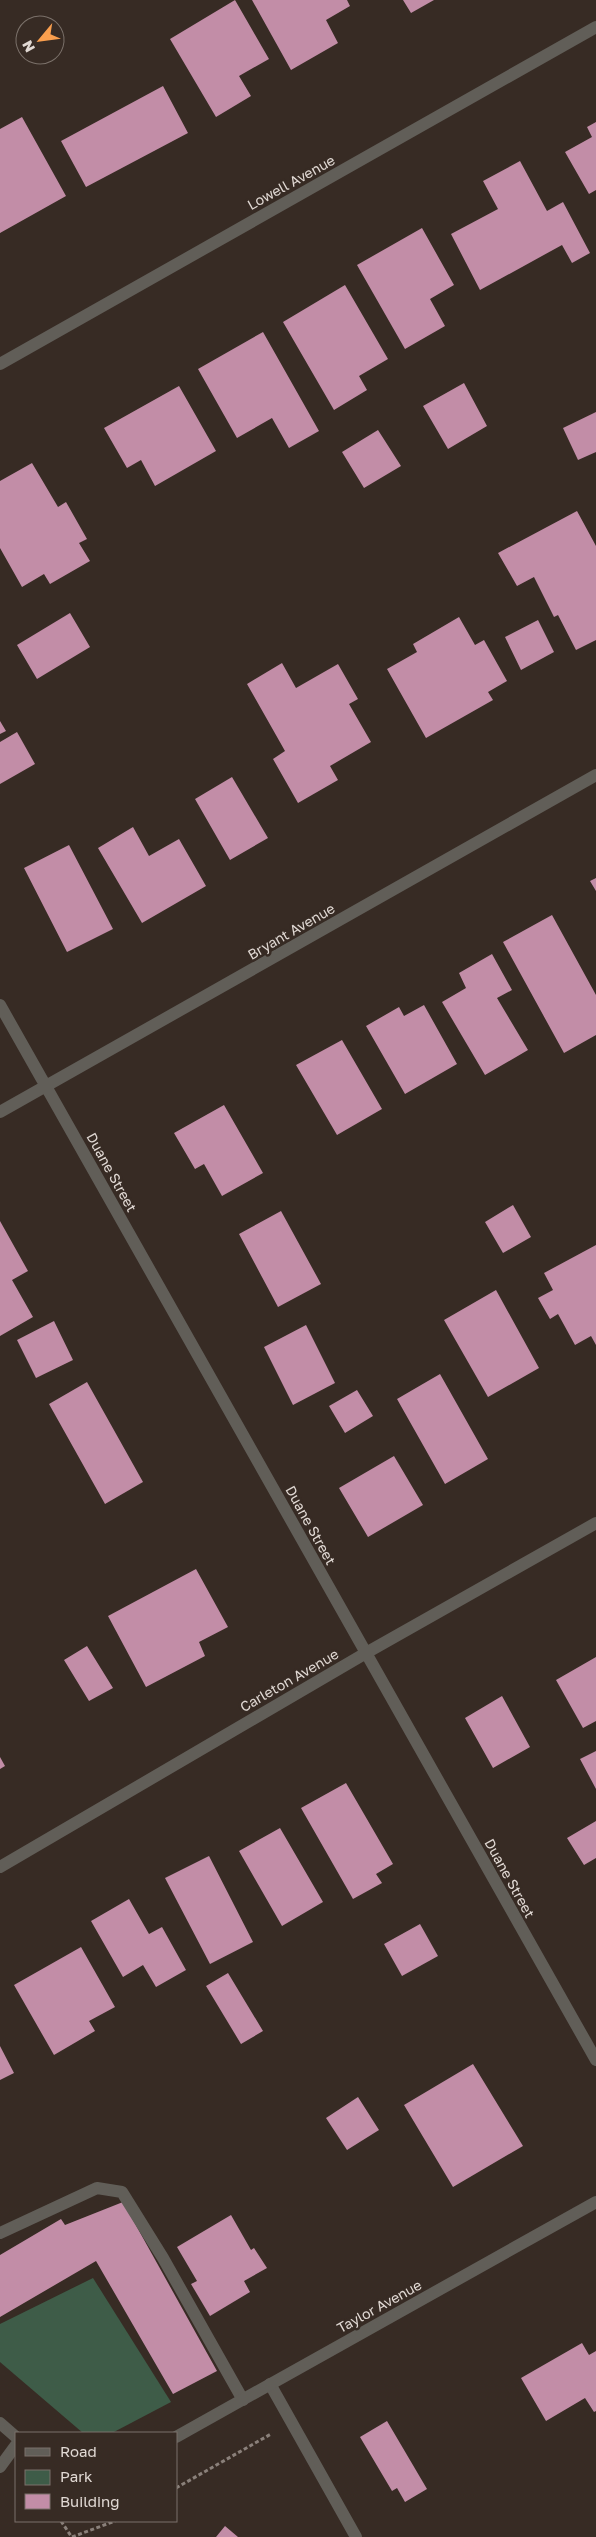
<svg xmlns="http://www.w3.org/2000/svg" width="596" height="2537" font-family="'Golos Text',sans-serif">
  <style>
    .green { fill: #3e5c48 }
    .building { fill: #c28da7 }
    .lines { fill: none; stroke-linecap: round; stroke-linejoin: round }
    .path { stroke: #8a807a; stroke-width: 3; stroke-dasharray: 4 2.5; stroke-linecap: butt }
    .service { stroke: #615e58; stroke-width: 12 }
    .minor { stroke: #615e58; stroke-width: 12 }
    .labels { text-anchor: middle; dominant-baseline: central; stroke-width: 5; stroke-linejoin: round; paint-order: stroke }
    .street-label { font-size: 14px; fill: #e1d9d4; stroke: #372b24 }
  </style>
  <rect width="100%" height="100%" fill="#372b24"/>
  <path class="green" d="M 93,2278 L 171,2402 L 112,2433 L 83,2433 L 0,2362 L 0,2324 Z"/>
  <path class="building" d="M 235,0 L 269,59 L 239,76 L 251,96 L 216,117 L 170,39 Z
    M 252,0 L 347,0 L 350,6 L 326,20 L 338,43 L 291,70 Z
    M 403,0 L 434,0 L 411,13 Z
    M 163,86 L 188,133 L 86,187 L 61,141 Z
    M 22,117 L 66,196 L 0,233 L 0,129 Z
    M 596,122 L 596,190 L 589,194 L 565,152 L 592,137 L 587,127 Z
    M 520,161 L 547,211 L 563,202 L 590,253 L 572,263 L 562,245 L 480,290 L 451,234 L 498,209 L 483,181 Z
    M 422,228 L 454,285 L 430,299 L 445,326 L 405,349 L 357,265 Z
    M 345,285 L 388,359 L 359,376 L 367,390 L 334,410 L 283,322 Z
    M 263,332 L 319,431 L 289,448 L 272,418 L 237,438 L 198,369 Z
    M 464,383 L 487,426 L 448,449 L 423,406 Z
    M 179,386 L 216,451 L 155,486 L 141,460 L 127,468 L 104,428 Z
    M 596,412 L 596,452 L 578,460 L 563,428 Z
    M 378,430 L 401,466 L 364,488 L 342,452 Z
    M 32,463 L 58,507 L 66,502 L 87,539 L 79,543 L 90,561 L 50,584 L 44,574 L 22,587 L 0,548 L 0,481 Z
    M 577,511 L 596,546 L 596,640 L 576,650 L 558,615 L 554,617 L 534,577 L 517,586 L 498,553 Z
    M 70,613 L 90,647 L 37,679 L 17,645 Z
    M 459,617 L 475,645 L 484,640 L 507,681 L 488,692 L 493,700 L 426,738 L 387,669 L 417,652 L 413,644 Z
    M 538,620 L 554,652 L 521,670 L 505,637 Z
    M 282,663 L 296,688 L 338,664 L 358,699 L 349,704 L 371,742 L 330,766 L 338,780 L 298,803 L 273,759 L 285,751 L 247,684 Z
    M 0,721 L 6,731 L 0,734 Z
    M 17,732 L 35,764 L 0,784 L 0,742 Z
    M 232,777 L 268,838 L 230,860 L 195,799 Z
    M 133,827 L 149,856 L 179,839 L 206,886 L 142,923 L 98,848 Z
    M 69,845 L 113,929 L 67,952 L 24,868 Z
    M 596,878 L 596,891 L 590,881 Z
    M 552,915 L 596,995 L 596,1035 L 564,1053 L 503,942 Z
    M 492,954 L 512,990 L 497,998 L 528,1050 L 485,1075 L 442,1002 L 466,988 L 459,973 Z
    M 424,1005 L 457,1064 L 405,1094 L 366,1026 L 399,1007 L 404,1016 Z
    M 342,1040 L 382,1109 L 337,1135 L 296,1065 Z
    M 224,1105 L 263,1173 L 222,1196 L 204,1164 L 195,1169 L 174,1133 Z
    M 513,1205 L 531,1237 L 503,1253 L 485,1222 Z
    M 281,1211 L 321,1284 L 278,1307 L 239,1234 Z
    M 0,1221 L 28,1271 L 12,1280 L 33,1317 L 0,1336 Z
    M 596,1245 L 596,1345 L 591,1336 L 575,1345 L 558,1314 L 550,1319 L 538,1298 L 553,1290 L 544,1273 Z
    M 496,1290 L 539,1368 L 488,1397 L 444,1320 Z
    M 54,1321 L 73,1360 L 36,1378 L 17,1340 Z
    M 306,1325 L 335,1383 L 293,1405 L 264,1347 Z
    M 440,1374 L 488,1459 L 445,1484 L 397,1399 Z
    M 87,1382 L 143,1482 L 105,1504 L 49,1404 Z
    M 357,1390 L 373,1416 L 345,1433 L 329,1406 Z
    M 394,1456 L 423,1505 L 368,1537 L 339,1488 Z
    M 196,1569 L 228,1627 L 199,1642 L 205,1656 L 146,1687 L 108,1616 Z
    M 87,1646 L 113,1688 L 89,1701 L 64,1660 Z
    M 596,1657 L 596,1721 L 583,1728 L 556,1680 Z
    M 502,1696 L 530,1747 L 493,1768 L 465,1718 Z
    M 596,1751 L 596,1789 L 580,1759 Z
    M 0,1757 L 5,1766 L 0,1769 Z
    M 346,1783 L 393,1864 L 376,1874 L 382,1883 L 353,1899 L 301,1808 Z
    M 596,1821 L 596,1858 L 584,1865 L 567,1838 Z
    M 280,1828 L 323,1902 L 282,1926 L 239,1851 Z
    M 209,1856 L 253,1942 L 210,1964 L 165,1878 Z
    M 129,1899 L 149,1934 L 162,1927 L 186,1970 L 156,1987 L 143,1965 L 123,1977 L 91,1921 Z
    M 420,1924 L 438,1956 L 402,1976 L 384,1944 Z
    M 81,1947 L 115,2007 L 89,2021 L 95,2031 L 54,2055 L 14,1985 Z
    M 228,1973 L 263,2031 L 241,2044 L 206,1986 Z
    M 0,2046 L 14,2073 L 0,2080 Z
    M 473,2064 L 523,2146 L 453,2187 L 404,2105 Z
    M 358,2097 L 379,2130 L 347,2150 L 326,2118 Z
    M 123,2202 L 217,2371 L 173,2394 L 96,2261 L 0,2317 L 0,2255 L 61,2219 L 65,2225 Z
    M 231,2215 L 251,2250 L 254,2248 L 267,2268 L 244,2281 L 250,2292 L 210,2316 L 191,2284 L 197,2281 L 177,2247 Z
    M 582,2343 L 589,2355 L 596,2351 L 596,2411 L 594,2412 L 585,2398 L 546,2421 L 521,2378 Z
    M 387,2421 L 427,2489 L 405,2502 L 397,2488 L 392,2491 L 360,2437 Z
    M 225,2526 L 238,2537 L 216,2537 Z"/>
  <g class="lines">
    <path class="path" d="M 176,2488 L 271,2434
      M 61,2521 L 71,2536
      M 72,2537 L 115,2521"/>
    <path class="service" d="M 0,2233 L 97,2188 L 122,2192 L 163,2258 L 243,2400
      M 270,2384 L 356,2537"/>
    <path class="minor" d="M 0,364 L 596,27
      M 0,1005 L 596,2060
      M 0,1112 L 596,775
      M 0,1867 L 366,1653 L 596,1523
      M 0,2423 L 16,2437
      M 176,2437 L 596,2202
      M 0,2467 L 16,2445"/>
  </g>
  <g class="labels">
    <g class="street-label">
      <text transform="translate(291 182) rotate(-29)">Lowell Avenue</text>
      <text transform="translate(291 931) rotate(-30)">Bryant Avenue</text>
      <text transform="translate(112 1172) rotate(61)">Duane Street</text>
      <text transform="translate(311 1525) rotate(61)">Duane Street</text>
      <text transform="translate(289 1680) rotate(-30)">Carleton Avenue</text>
      <text transform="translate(510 1878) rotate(61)">Duane Street</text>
      <text transform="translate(379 2306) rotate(-29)">Taylor Avenue</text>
    </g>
  </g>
  <rect x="15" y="2432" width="162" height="90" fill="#372b24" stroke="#7b716a"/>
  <rect x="25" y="2448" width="25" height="8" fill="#615e58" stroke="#7b716a"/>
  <text x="60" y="2457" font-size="15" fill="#e1d9d4">Road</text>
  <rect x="25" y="2470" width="25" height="15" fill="#3e5c48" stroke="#7b716a"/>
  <text x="60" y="2482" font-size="15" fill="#e1d9d4">Park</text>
  <rect x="25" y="2494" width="25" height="15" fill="#c28da7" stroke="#7b716a"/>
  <text x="60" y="2507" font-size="15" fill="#e1d9d4">Building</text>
  <g transform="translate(40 40) rotate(241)"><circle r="24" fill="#372b24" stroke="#7b716a"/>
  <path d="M0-4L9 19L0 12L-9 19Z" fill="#fa9f4e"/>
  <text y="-8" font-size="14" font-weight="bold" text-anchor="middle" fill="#e1d9d4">N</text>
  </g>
</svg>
